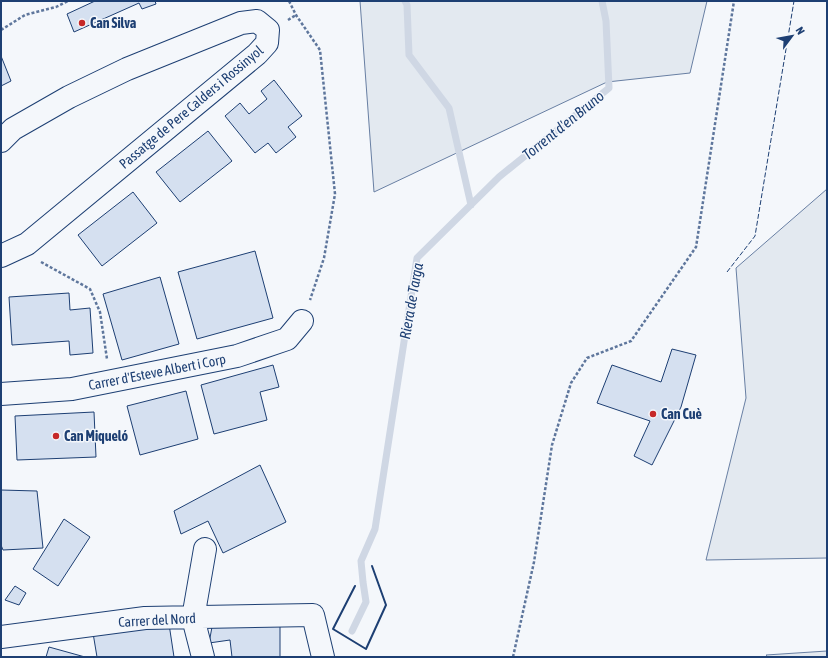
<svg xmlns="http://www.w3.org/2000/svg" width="828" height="658" font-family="'Asap Condensed',sans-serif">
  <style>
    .green { fill: #e3e9f0; stroke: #687fa3 }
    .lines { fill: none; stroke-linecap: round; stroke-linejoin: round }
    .stream { stroke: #cfd7e4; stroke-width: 7 }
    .building { fill: #d5e0f0; stroke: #1d3f73 }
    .minor-casing { stroke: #1d3f73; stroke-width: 24 }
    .path { stroke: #5e769c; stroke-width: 2.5; stroke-dasharray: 3 2; stroke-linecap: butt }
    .minor { stroke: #f4f7fb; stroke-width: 22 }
    .fence { stroke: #1d3f73; stroke-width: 1; stroke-dasharray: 5 2; stroke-linecap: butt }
    .wall { stroke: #1d3f73; stroke-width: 2 }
    .poi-dot { fill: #c62828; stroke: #f4f7fb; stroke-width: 1.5 }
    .labels { text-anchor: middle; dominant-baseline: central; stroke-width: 3; stroke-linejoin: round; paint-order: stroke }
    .poi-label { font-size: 14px; font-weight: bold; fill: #1d3f73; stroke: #f4f7fb; text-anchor: start }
    .street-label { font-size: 14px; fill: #1d3f73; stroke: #f4f7fb }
    .water-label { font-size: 15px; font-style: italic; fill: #1d3f73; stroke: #f4f7fb }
  </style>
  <rect width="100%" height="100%" fill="#f4f7fb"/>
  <path class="green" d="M 360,1 L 707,1 L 690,73 L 607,82 L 374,192 Z
    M 827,189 L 827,558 L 706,560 L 746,398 L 736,268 Z
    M 827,651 L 827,657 L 768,657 L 766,655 Z"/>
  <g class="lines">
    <path class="stream" d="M 405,1 L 407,5 L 409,55 L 449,108 L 471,205
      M 352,631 L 366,602 L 363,582 L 361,561 L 375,529 L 417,258 L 499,177 L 609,88 L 606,21 L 602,1"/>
  </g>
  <path class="building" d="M 95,1 L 155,1 L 156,4 L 142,9 L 139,3 L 74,32 L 67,14 Z
    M 1,56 L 11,81 L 1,86 Z
    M 274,80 L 302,116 L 288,127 L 296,137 L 276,153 L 268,143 L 255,153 L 225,116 L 240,103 L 249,114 L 267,99 L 261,91 Z
    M 208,131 L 232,161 L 180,202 L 156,172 Z
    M 133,192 L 157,223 L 102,266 L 78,235 Z
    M 255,251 L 273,318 L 197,339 L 178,272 Z
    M 160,277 L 179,344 L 122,360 L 103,294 Z
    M 69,293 L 70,310 L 90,308 L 93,353 L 70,355 L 69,341 L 12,345 L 9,297 Z
    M 672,349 L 696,355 L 681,407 L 652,465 L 634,456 L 650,421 L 597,403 L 612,365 L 661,382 Z
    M 273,365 L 279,387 L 260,392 L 267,420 L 214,434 L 201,385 Z
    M 186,391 L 198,439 L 140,455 L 127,406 Z
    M 94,412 L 96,457 L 17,460 L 15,416 Z
    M 260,465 L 286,522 L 223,553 L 208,521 L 181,534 L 174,511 Z
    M 1,490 L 37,491 L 43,548 L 3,550 L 1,545 Z
    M 64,519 L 90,537 L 58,586 L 33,569 Z
    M 15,586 L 26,593 L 19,605 L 5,600 Z
    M 169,624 L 174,657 L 97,657 L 93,633 Z
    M 280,625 L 280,657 L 232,657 L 230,640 L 209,643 L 212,627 Z
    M 49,647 L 85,657 L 46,657 Z"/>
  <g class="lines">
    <defs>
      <path id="minor" d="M 1,141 L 13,129 L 69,97 L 127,69 L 241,23 L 257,21 L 268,30 L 267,43 L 257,54 L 27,244 L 1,256
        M 1,394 L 72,389 L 237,356 L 287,339 L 302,321
        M 1,637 L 145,618 L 313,615 L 323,657
        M 203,657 L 193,618 L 205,549"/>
    </defs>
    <use href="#minor" class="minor-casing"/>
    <path class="path" d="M 289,1 L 296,15 L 320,50 L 335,194 L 324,258 L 310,300
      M 288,20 L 296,15
      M 1,30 L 25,15 L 56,7 L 68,1
      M 41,262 L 90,289 L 100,312 L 107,359
      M 513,657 L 534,562 L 552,445 L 571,383 L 587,358 L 631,341 L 696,247 L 734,1"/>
    <use href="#minor" class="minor"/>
    <path class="fence" d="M 727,272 L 755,236 L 794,1"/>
    <path class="wall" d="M 355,586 L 333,629 L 366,649 L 386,605 L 372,566"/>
  </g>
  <g class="poi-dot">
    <circle cx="82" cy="23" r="4"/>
    <circle cx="653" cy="414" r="4"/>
    <circle cx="56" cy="436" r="4"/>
  </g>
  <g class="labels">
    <g class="poi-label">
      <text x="90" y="23">Can Silva</text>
      <text x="661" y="414">Can Cuè</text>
      <text x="64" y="436">Can Miqueló</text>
    </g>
    <g class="street-label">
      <text transform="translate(191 107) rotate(-40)">Passatge de Pere Calders i Rossinyol</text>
      <text transform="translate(157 372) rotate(-11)">Carrer d'Esteve Albert i Corp</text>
      <text transform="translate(157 620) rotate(-3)">Carrer del Nord</text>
    </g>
    <g class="water-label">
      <text transform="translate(563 125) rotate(-39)">Torrent d'en Bruno</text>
      <text transform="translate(411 301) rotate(-80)">Riera de Targa</text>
    </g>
  </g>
  <rect width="828" height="658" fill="none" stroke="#1d3f73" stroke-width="4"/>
  <g transform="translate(792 36) rotate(58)" stroke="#f4f7fb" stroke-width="3" paint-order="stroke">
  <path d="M0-3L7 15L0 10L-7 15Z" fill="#1d3f73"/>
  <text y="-6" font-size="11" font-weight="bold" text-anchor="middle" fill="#1d3f73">N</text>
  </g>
</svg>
